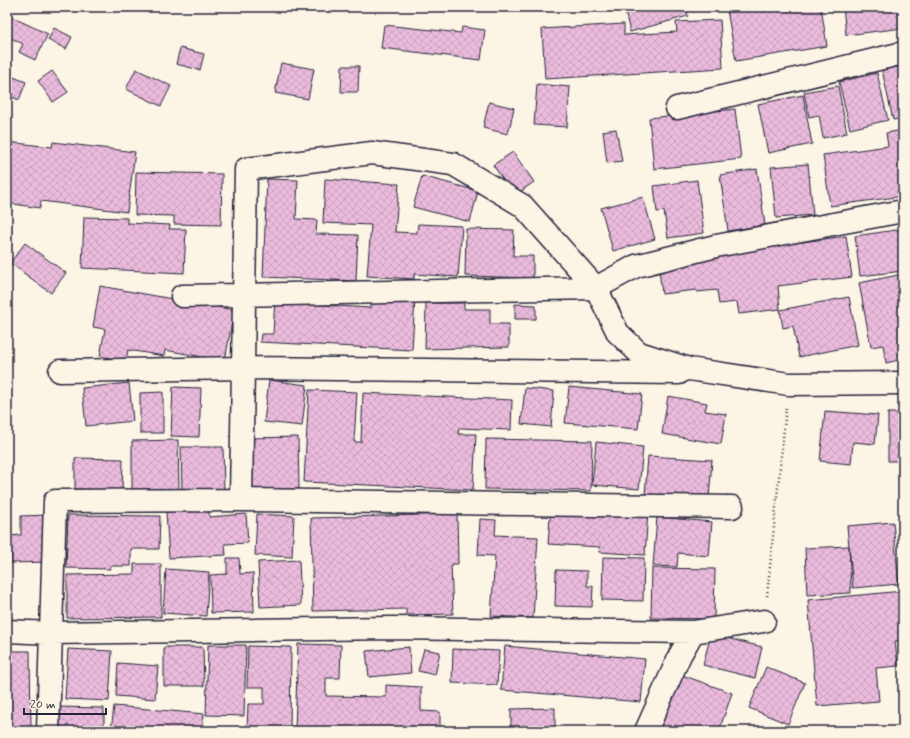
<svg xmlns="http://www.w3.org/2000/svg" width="910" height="738" font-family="Mynerve,sans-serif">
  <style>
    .building { fill: url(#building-cross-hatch); stroke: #22223b }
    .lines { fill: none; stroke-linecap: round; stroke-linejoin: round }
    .minor-casing { stroke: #22223b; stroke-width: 25 }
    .path { stroke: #22223b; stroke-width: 2.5; stroke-dasharray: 1 3; stroke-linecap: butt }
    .minor { stroke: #fcf5e5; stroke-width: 22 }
  </style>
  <defs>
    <pattern id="building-cross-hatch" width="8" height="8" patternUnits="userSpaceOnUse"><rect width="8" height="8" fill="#ebbbdc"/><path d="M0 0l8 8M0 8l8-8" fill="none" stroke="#c9a0be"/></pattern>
  </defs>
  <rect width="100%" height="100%" fill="#fcf5e5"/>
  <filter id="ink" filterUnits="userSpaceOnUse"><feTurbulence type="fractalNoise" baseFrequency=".025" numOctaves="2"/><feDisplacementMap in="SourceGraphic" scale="8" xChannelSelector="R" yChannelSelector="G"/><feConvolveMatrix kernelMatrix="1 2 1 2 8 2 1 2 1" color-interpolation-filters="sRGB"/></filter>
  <g filter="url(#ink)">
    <path class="building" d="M 624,7 L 686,7 L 688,16 L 630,32 Z
      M 743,7 L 821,7 L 827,46 L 736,61 L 727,10 Z
      M 843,7 L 903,7 L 903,28 L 846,35 Z
      M 7,15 L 48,34 L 35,60 L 19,52 L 23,44 L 7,36 Z
      M 720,20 L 723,68 L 545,79 L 542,29 L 624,24 L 624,35 L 677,32 L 676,22 Z
      M 384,25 L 461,33 L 462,27 L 485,30 L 481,60 L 381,48 Z
      M 54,28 L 72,37 L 66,49 L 48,40 Z
      M 7,46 L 11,47 L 7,59 Z
      M 180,48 L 204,54 L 200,70 L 176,64 Z
      M 281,63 L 314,69 L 308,99 L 275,93 Z
      M 342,66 L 359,66 L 358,92 L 341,92 Z
      M 903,66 L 903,118 L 893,120 L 882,70 Z
      M 136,69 L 171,86 L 161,106 L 126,89 Z
      M 52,71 L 68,92 L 53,102 L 38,81 Z
      M 877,73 L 888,120 L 850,129 L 839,82 Z
      M 11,76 L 26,82 L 19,100 L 7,95 L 7,84 Z
      M 537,84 L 570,87 L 567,127 L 534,125 Z
      M 838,86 L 847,133 L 823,138 L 819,115 L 809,117 L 804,92 Z
      M 803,95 L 812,144 L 768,153 L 758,104 Z
      M 489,102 L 514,108 L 508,134 L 483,128 Z
      M 735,109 L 741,159 L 654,169 L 649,118 Z
      M 616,129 L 622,161 L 607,163 L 603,131 Z
      M 903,130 L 903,196 L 830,206 L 823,155 L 888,146 L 886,133 Z
      M 7,142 L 52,147 L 53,142 L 135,152 L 127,212 L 41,201 L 40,208 L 7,203 Z
      M 513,152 L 534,182 L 514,196 L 493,165 Z
      M 808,164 L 813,215 L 776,218 L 771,167 Z
      M 757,169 L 765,225 L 728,231 L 720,175 Z
      M 136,172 L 222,174 L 221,225 L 174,224 L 174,216 L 135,215 Z
      M 422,176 L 478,191 L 470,222 L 413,207 Z
      M 267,179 L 298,180 L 296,219 L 317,220 L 316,234 L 358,235 L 356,281 L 263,277 Z
      M 325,179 L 399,184 L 395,232 L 417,233 L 418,224 L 462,226 L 458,277 L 414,274 L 414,279 L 367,276 L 371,225 L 323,223 Z
      M 697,180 L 704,233 L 668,238 L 664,211 L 657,212 L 654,186 Z
      M 643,197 L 655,239 L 613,251 L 601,208 Z
      M 84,217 L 127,218 L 127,223 L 170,225 L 169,229 L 186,229 L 184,273 L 82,268 Z
      M 466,229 L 514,230 L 513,256 L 533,256 L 533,278 L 465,276 Z
      M 903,229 L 903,271 L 860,276 L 855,236 Z
      M 846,236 L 852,277 L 778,286 L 780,309 L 739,314 L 737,302 L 719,304 L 717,290 L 697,292 L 696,290 L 662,294 L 658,262 Z
      M 25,243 L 66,273 L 51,293 L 10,263 Z
      M 903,274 L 903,359 L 886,363 L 883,345 L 871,347 L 859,283 Z
      M 100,286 L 234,310 L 225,361 L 165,350 L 164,356 L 128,350 L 126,361 L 100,356 L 105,329 L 93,327 Z
      M 370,296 L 415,298 L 412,350 L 260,342 L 261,334 L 273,334 L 275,297 L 320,300 L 320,305 L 370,308 Z
      M 849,297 L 858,345 L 799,357 L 793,326 L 783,328 L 780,310 Z
      M 426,303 L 464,303 L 464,309 L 490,309 L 490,324 L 509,324 L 509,347 L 425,349 Z
      M 515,304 L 536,305 L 536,319 L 515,319 Z
      M 269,380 L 307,385 L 302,426 L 264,422 Z
      M 129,383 L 133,421 L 86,426 L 82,388 Z
      M 173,387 L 201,388 L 199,437 L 171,436 Z
      M 569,387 L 642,394 L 638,429 L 565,423 Z
      M 525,388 L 554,391 L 551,427 L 521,424 Z
      M 309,390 L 357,392 L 354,442 L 361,442 L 363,393 L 512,400 L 511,430 L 459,428 L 458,434 L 476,434 L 473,490 L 304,482 Z
      M 163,392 L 163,433 L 140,433 L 140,393 Z
      M 668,396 L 707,403 L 705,411 L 726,414 L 721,444 L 662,434 Z
      M 825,411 L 878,415 L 875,444 L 853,442 L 851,464 L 820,461 Z
      M 888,413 L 903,413 L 903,461 L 888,461 Z
      M 298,437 L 299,489 L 249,490 L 249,438 Z
      M 486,439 L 592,441 L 591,491 L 485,489 Z
      M 178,440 L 179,490 L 132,490 L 132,441 Z
      M 596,442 L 643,447 L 639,489 L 592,485 Z
      M 181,447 L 223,447 L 224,490 L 182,491 Z
      M 648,456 L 712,460 L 709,499 L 645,495 Z
      M 75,458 L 123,459 L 122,490 L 75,489 Z
      M 551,505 L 648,511 L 645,555 L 599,552 L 600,547 L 548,544 Z
      M 209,510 L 209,517 L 246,514 L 248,543 L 225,544 L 226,555 L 169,558 L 166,512 Z
      M 257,514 L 294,516 L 292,557 L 255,555 Z
      M 457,514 L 458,564 L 451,564 L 453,614 L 406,615 L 406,609 L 313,611 L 311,518 Z
      M 49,515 L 50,562 L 11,563 L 10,536 L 21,535 L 21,516 Z
      M 68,515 L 160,516 L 159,549 L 131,549 L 131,566 L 110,566 L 110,569 L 66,568 Z
      M 657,517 L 712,522 L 709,556 L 678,553 L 677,567 L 653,566 Z
      M 480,519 L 496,520 L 495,535 L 538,537 L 533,618 L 491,616 L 495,556 L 478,555 Z
      M 893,522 L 899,584 L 853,588 L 847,526 Z
      M 903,525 L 903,536 L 898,528 Z
      M 849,546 L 851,593 L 807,595 L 805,548 Z
      M 603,557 L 644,558 L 643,601 L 602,600 Z
      M 227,558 L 239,558 L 240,574 L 253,573 L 254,612 L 211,613 L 210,575 L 227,574 Z
      M 299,560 L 301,605 L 260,607 L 258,562 Z
      M 134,564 L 161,564 L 161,617 L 67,618 L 67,575 L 134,574 Z
      M 652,568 L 715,569 L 714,619 L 651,618 Z
      M 166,569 L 209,572 L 206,616 L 163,613 Z
      M 556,570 L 587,571 L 587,586 L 593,586 L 592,607 L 555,606 Z
      M 903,591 L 903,641 L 895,641 L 898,666 L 876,668 L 879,701 L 817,706 L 808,600 Z
      M 711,634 L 762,647 L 755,678 L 703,665 Z
      M 298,644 L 341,645 L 340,678 L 326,678 L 326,696 L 386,697 L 386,685 L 421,687 L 421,711 L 440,712 L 440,731 L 295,731 Z
      M 208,645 L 246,645 L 244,716 L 206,715 Z
      M 248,646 L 291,647 L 290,731 L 247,731 L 248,704 L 264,704 L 264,687 L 247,687 Z
      M 505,646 L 645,659 L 641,702 L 501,690 Z
      M 164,647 L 203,647 L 204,686 L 164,686 Z
      M 409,647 L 411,673 L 369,677 L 366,651 Z
      M 68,649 L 112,651 L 109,701 L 65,699 Z
      M 424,649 L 440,652 L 435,675 L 418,671 Z
      M 453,649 L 499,651 L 497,685 L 452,683 Z
      M 7,651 L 30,651 L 31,731 L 7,731 Z
      M 118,663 L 158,666 L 155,699 L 116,696 Z
      M 766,667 L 805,683 L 788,724 L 749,708 Z
      M 682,675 L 732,693 L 719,731 L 659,731 L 672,695 L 674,696 Z
      M 114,706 L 204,714 L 202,731 L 111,731 Z
      M 57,707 L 104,708 L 104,731 L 56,731 Z
      M 555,708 L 555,731 L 511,731 L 511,709 Z"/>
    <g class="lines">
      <defs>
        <path id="minor" d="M 677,108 L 903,53
          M 182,296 L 596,288 L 636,266 L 716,246 L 903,211
          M 60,371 L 244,368 L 679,373
          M 241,500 L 246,169 L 372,153 L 453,164 L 523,206 L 596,288 L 618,333 L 639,353 L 689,369 L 789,384 L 903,383
          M 7,631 L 51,633 L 392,628 L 693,632 L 764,621
          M 48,731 L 55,501 L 241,500 L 732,507
          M 646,731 L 680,655 L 693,632"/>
      </defs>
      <use href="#minor" class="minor-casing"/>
      <path class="path" d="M 767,596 L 786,408"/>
      <use href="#minor" class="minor"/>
    </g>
  </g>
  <rect width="910" height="738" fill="none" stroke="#fcf5e5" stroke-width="24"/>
  <rect x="12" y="12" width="886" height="714" fill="none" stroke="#22223b" stroke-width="1.5" filter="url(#ink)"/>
  <path d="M24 708v6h82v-6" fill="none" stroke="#22223b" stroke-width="2"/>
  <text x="30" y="708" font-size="12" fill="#22223b" stroke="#fcf5e5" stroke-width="3" paint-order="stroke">20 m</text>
</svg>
